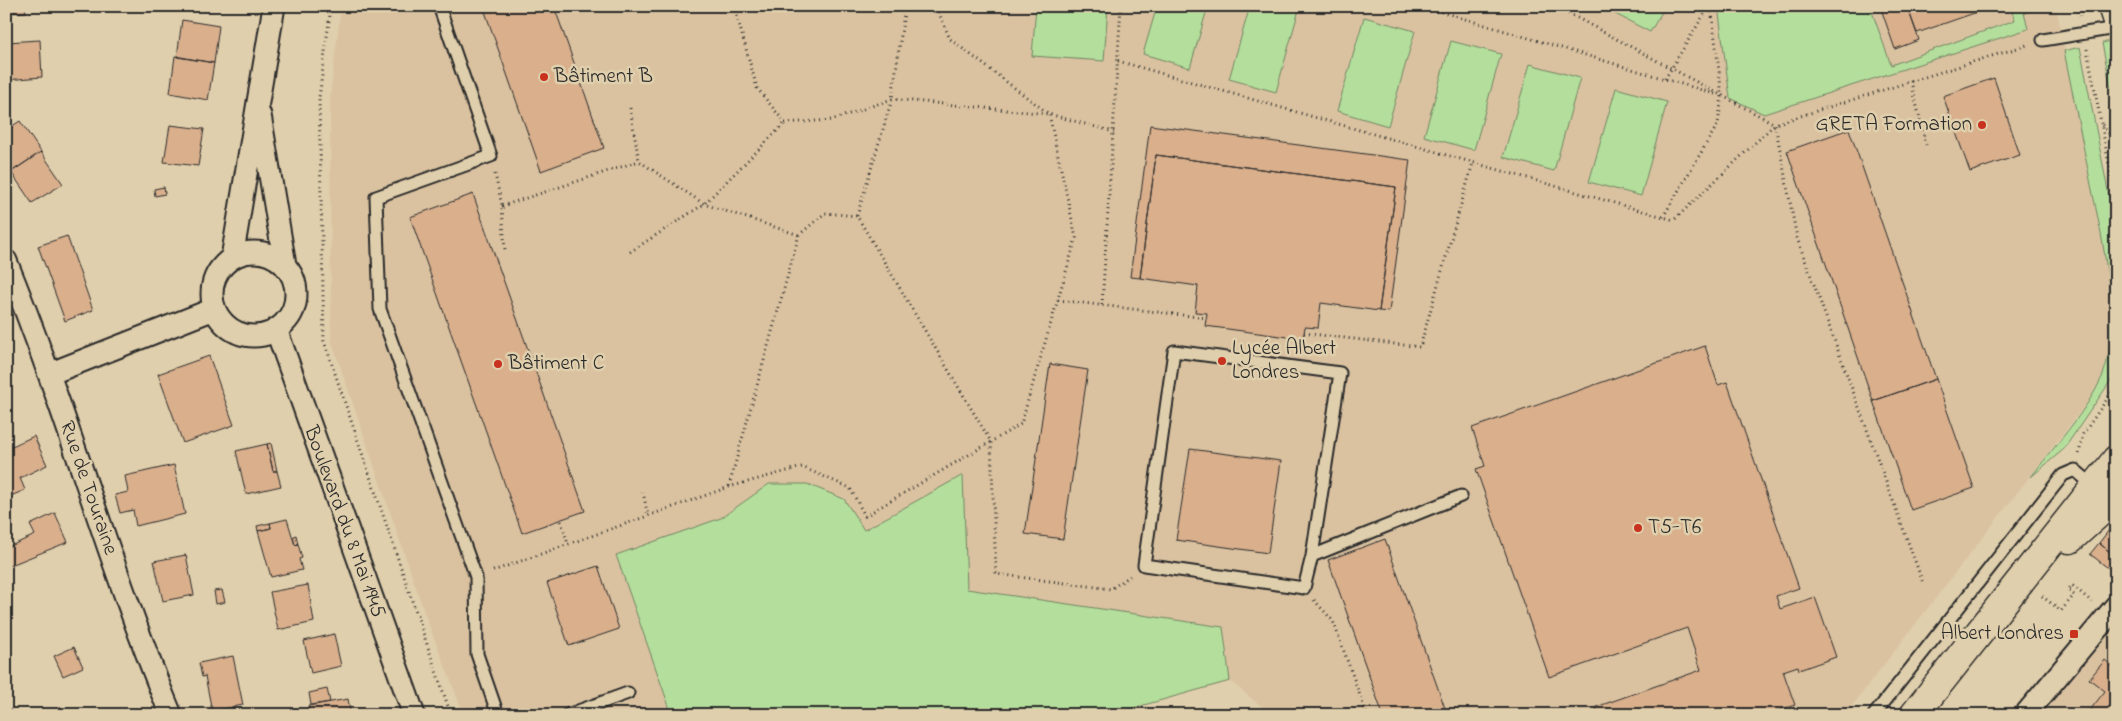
<svg xmlns="http://www.w3.org/2000/svg" width="2122" height="721" font-family="'Indie Flower',sans-serif">
  <style>
    .built { fill: #dac2a0 }
    .green { fill: #b4de9b; stroke: #708463 }
    .building { fill: #d9af8c; stroke: #2b2b2b }
    .lines { fill: none; stroke-linecap: round; stroke-linejoin: round }
    .service-casing { stroke: #2b2b2b; stroke-width: 15 }
    .minor-casing { stroke: #2b2b2b; stroke-width: 25 }
    .secondary-casing { stroke: #2b2b2b; stroke-width: 31 }
    .primary-casing { stroke: #2b2b2b; stroke-width: 31 }
    .path { stroke: #2b2b2b; stroke-width: 3; stroke-dasharray: 1 4; stroke-linecap: butt }
    .service { stroke: #e0cfac; stroke-width: 11 }
    .minor { stroke: #e0cfac; stroke-width: 21 }
    .secondary { stroke: #e0cfac; stroke-width: 28 }
    .primary { stroke: #e0cfac; stroke-width: 28 }
    .poi-dot { fill: #c8321e; stroke: #e0cfac; stroke-width: 2 }
    .labels { text-anchor: middle; dominant-baseline: central; stroke-width: 5; stroke-linejoin: round; paint-order: stroke }
    .poi-label { font-size: 21px; fill: #2b2b2b; stroke: #e0cfac; text-anchor: start }
    .street-label { font-size: 21px; fill: #2b2b2b; stroke: #e0cfac }
  </style>
  <rect width="100%" height="100%" fill="#e0cfac"/>
  <filter id="ink" filterUnits="userSpaceOnUse"><feTurbulence type="fractalNoise" baseFrequency=".02" numOctaves="2"/><feDisplacementMap in="SourceGraphic" scale="10" xChannelSelector="R" yChannelSelector="G"/><feConvolveMatrix kernelMatrix="1 2 1 2 8 2 1 2 1" color-interpolation-filters="sRGB"/></filter>
  <g filter="url(#ink)">
    <path class="built" d="M 341,6 L 2056,6 L 2109,272 L 2111,310 L 2110,348 L 2103,374 L 2090,399 L 1845,715 L 1272,715 L 1230,681 L 1109,715 L 464,715 L 427,620 L 331,340 L 330,97 Z
      M 2116,606 L 2116,715 L 2025,715 Z"/>
    <path class="green" d="M 1036,6 L 1108,6 L 1104,61 L 1032,56 Z
      M 1157,6 L 1208,6 L 1190,68 L 1143,54 Z
      M 1250,6 L 1300,6 L 1276,92 L 1229,79 Z
      M 1600,6 L 1664,6 L 1665,7 L 1650,32 Z
      M 1718,6 L 1870,6 L 1891,65 L 2015,20 L 2010,6 L 2044,6 L 2024,13 L 2028,29 L 1764,114 L 1730,98 Z
      M 1364,17 L 1415,31 L 1388,126 L 1337,111 Z
      M 1451,41 L 1501,54 L 1474,150 L 1424,136 Z
      M 2110,41 L 2116,44 L 2116,114 L 2102,43 Z
      M 2080,47 L 2116,232 L 2116,373 L 2064,449 L 2031,477 C 2055,445 2086,413 2103,375 C 2122,323 2102,238 2091,185 C 2082,140 2073,95 2064,51 Z
      M 1530,64 L 1580,78 L 1554,171 L 1503,157 Z
      M 1616,88 L 1667,102 L 1641,196 L 1589,182 Z
      M 963,475 L 967,589 L 1223,627 L 1230,681 L 1108,715 L 672,715 L 616,555 L 721,518 L 769,484 L 807,484 L 844,499 L 864,530 Z"/>
    <path class="building" d="M 6,6 L 25,6 L 26,12 L 6,13 Z
      M 483,6 L 554,6 L 604,148 L 541,171 Z
      M 1880,6 L 1907,6 L 1919,40 L 1895,49 Z
      M 1907,6 L 1982,6 L 1983,10 L 1917,33 Z
      M 182,20 L 219,26 L 214,63 L 177,57 Z
      M 40,40 L 42,77 L 6,80 L 6,42 Z
      M 175,56 L 214,63 L 208,100 L 170,93 Z
      M 1994,78 L 2020,155 L 1970,172 L 1943,96 Z
      M 20,121 L 41,152 L 11,172 L 6,165 L 6,130 Z
      M 170,125 L 204,129 L 198,166 L 164,162 Z
      M 1150,125 L 1410,160 L 1389,312 L 1379,311 L 1396,187 L 1156,155 L 1140,278 L 1130,277 Z
      M 1849,129 L 1936,379 L 1873,401 L 1787,151 Z
      M 41,152 L 63,184 L 32,203 L 11,172 Z
      M 1156,155 L 1396,187 L 1379,311 L 1321,303 L 1318,328 L 1305,327 L 1303,339 L 1205,326 L 1207,313 L 1195,312 L 1198,286 L 1140,278 Z
      M 164,187 L 165,194 L 155,196 L 154,189 Z
      M 473,194 L 585,511 L 522,533 L 410,217 Z
      M 67,236 L 93,310 L 65,321 L 38,246 Z
      M 1705,346 L 1718,385 L 1727,382 L 1799,588 L 1776,596 L 1780,609 L 1815,597 L 1836,657 L 1799,670 L 1798,666 L 1783,671 L 1795,705 L 1765,715 L 1598,715 L 1596,707 L 1701,670 L 1687,628 L 1549,677 L 1476,469 L 1485,466 L 1472,428 Z
      M 209,356 L 234,425 L 183,443 L 158,374 Z
      M 1050,364 L 1088,370 L 1063,539 L 1025,534 Z
      M 1936,379 L 1974,488 L 1911,510 L 1873,401 Z
      M 34,436 L 47,465 L 20,478 L 25,490 L 6,498 L 6,484 L 9,483 L 6,476 L 6,443 L 10,447 Z
      M 271,443 L 277,471 L 273,471 L 267,444 Z
      M 267,444 L 273,471 L 277,471 L 281,486 L 246,494 L 236,451 Z
      M 1190,449 L 1281,461 L 1268,553 L 1176,540 Z
      M 174,465 L 185,514 L 136,526 L 133,510 L 120,513 L 115,495 L 128,492 L 125,476 Z
      M 55,513 L 68,542 L 6,567 L 6,548 L 35,535 L 30,525 Z
      M 287,519 L 295,545 L 298,544 L 302,558 L 299,559 L 302,570 L 271,577 L 258,531 L 271,528 L 270,523 Z
      M 2116,521 L 2116,557 L 2099,543 Z
      M 270,523 L 271,528 L 258,531 L 257,526 Z
      M 296,535 L 298,544 L 295,545 L 293,537 Z
      M 1385,539 L 1446,711 L 1434,715 L 1383,715 L 1328,560 Z
      M 2099,543 L 2116,557 L 2108,568 L 2090,554 Z
      M 186,555 L 194,595 L 163,601 L 154,561 Z
      M 598,566 L 619,629 L 569,646 L 547,583 Z
      M 308,585 L 314,622 L 278,630 L 270,592 Z
      M 222,590 L 225,602 L 216,604 L 214,591 Z
      M 334,634 L 341,666 L 311,673 L 304,641 Z
      M 74,647 L 83,667 L 63,676 L 54,656 Z
      M 233,656 L 243,705 L 212,711 L 205,676 L 202,677 L 199,663 Z
      M 2105,660 L 2116,669 L 2116,715 L 2086,715 L 2105,691 L 2089,679 Z
      M 327,689 L 330,702 L 311,705 L 309,693 Z
      M 348,699 L 351,715 L 310,715 L 308,706 Z"/>
    <g class="lines">
      <defs>
        <path id="service" d="M 439,6 L 491,156 L 376,197 L 380,309 L 476,577 L 477,654 L 498,715
          M 2043,40 L 2116,28
          M 1174,351 L 1340,373 L 1312,556 L 1304,588 L 1144,565 Z
          M 1312,556 L 1461,496
          M 567,715 L 628,693
          M 1874,715 L 2063,475 L 2075,470 L 2095,487"/>
        <path id="minor" d="M 260,115 L 285,265
          M212 294a42 42 0 1 1 84 0a42 42 0 1 1-84 0Z
          M 232,258 L 274,6
          M 6,261 C 67,410 109,566 171,715
          M 276,329 L 414,715
          M 49,374 L 214,309
          M 2025,715 L 2116,606"/>
        <path id="secondary" d="M 2070,539 L 2101,511 L 2116,493
          M 1914,715 L 2116,460"/>
        <path id="primary" d="M 2112,6 L 2116,18"/>
      </defs>
      <use href="#service" class="service-casing"/>
      <use href="#minor" class="minor-casing"/>
      <use href="#secondary" class="secondary-casing"/>
      <use href="#primary" class="primary-casing"/>
      <path class="path" d="M 331,6 L 319,98 L 324,341 L 451,715
        M 734,6 L 757,88 L 785,123 L 832,120 L 892,99 L 1049,114 L 1114,132
        M 1422,6 L 1715,94
        M 1555,6 L 1775,124 L 1797,238 L 1923,583
        M 2078,6 L 2080,16
        M 2087,49 L 2116,201
        M 1118,61 L 1674,220 L 1775,124 L 2027,45
        M 1665,79 L 1709,6
        M 1911,81 L 1926,145
        M 630,108 L 639,161 L 704,204 L 799,235
        M 2102,125 L 2116,142
        M 495,174 L 502,206 L 505,251
        M 502,206 L 639,161
        M 857,216 L 892,99 L 905,6
        M 1663,217 L 1718,124 L 1722,96 L 1711,6
        M 630,252 L 704,204 L 785,123
        M 1058,300 L 1207,318
        M 1102,305 L 1121,6
        M 1304,333 L 1420,347 L 1473,163
        M 2079,454 L 2083,434 L 2116,386
        M 729,486 L 799,235 L 825,213 L 857,216 L 991,442 L 996,574 L 1111,589 L 1130,576
        M 643,492 L 648,516
        M 561,521 L 568,544
        M 493,571 L 729,487 L 802,467 L 850,488 L 865,516 L 1021,424 L 1076,238 L 1049,114 L 950,39 L 936,6
        M 2042,596 L 2061,611 L 2074,595 L 2068,590 L 2072,585 L 2092,602
        M 1314,600 L 1333,621 L 1367,715"/>
      <use href="#service" class="service"/>
      <use href="#minor" class="minor"/>
      <use href="#secondary" class="secondary"/>
      <use href="#primary" class="primary"/>
    </g>
  </g>
  <g class="poi-dot">
    <circle cx="544" cy="77" r="5"/>
    <circle cx="1982" cy="125" r="5"/>
    <circle cx="1222" cy="361" r="5"/>
    <circle cx="498" cy="364" r="5"/>
    <circle cx="1638" cy="528" r="5"/>
    <rect x="2069" y="629" width="10" height="10" rx="2.5"/>
  </g>
  <g class="labels">
    <g class="poi-label">
      <text x="554" y="77">Bâtiment B</text>
      <text x="1972" y="125" text-anchor="end">GRETA Formation</text>
      <text x="1232" y="349">Lycée Albert<tspan x="1232" dy="24">Londres</tspan></text>
      <text x="508" y="364">Bâtiment C</text>
      <text x="1648" y="528">T5-T6</text>
      <text x="2064" y="634" text-anchor="end">Albert Londres</text>
    </g>
    <g class="street-label">
      <text transform="translate(88 488) rotate(71)">Rue de Touraine</text>
      <text transform="translate(344 522) rotate(70)">Boulevard du 8 Mai 1945</text>
    </g>
  </g>
  <rect width="2122" height="721" fill="none" stroke="#e0cfac" stroke-width="25"/>
  <rect x="12" y="12" width="2097" height="696" fill="none" stroke="#2b2b2b" stroke-width="2" filter="url(#ink)"/>
</svg>
